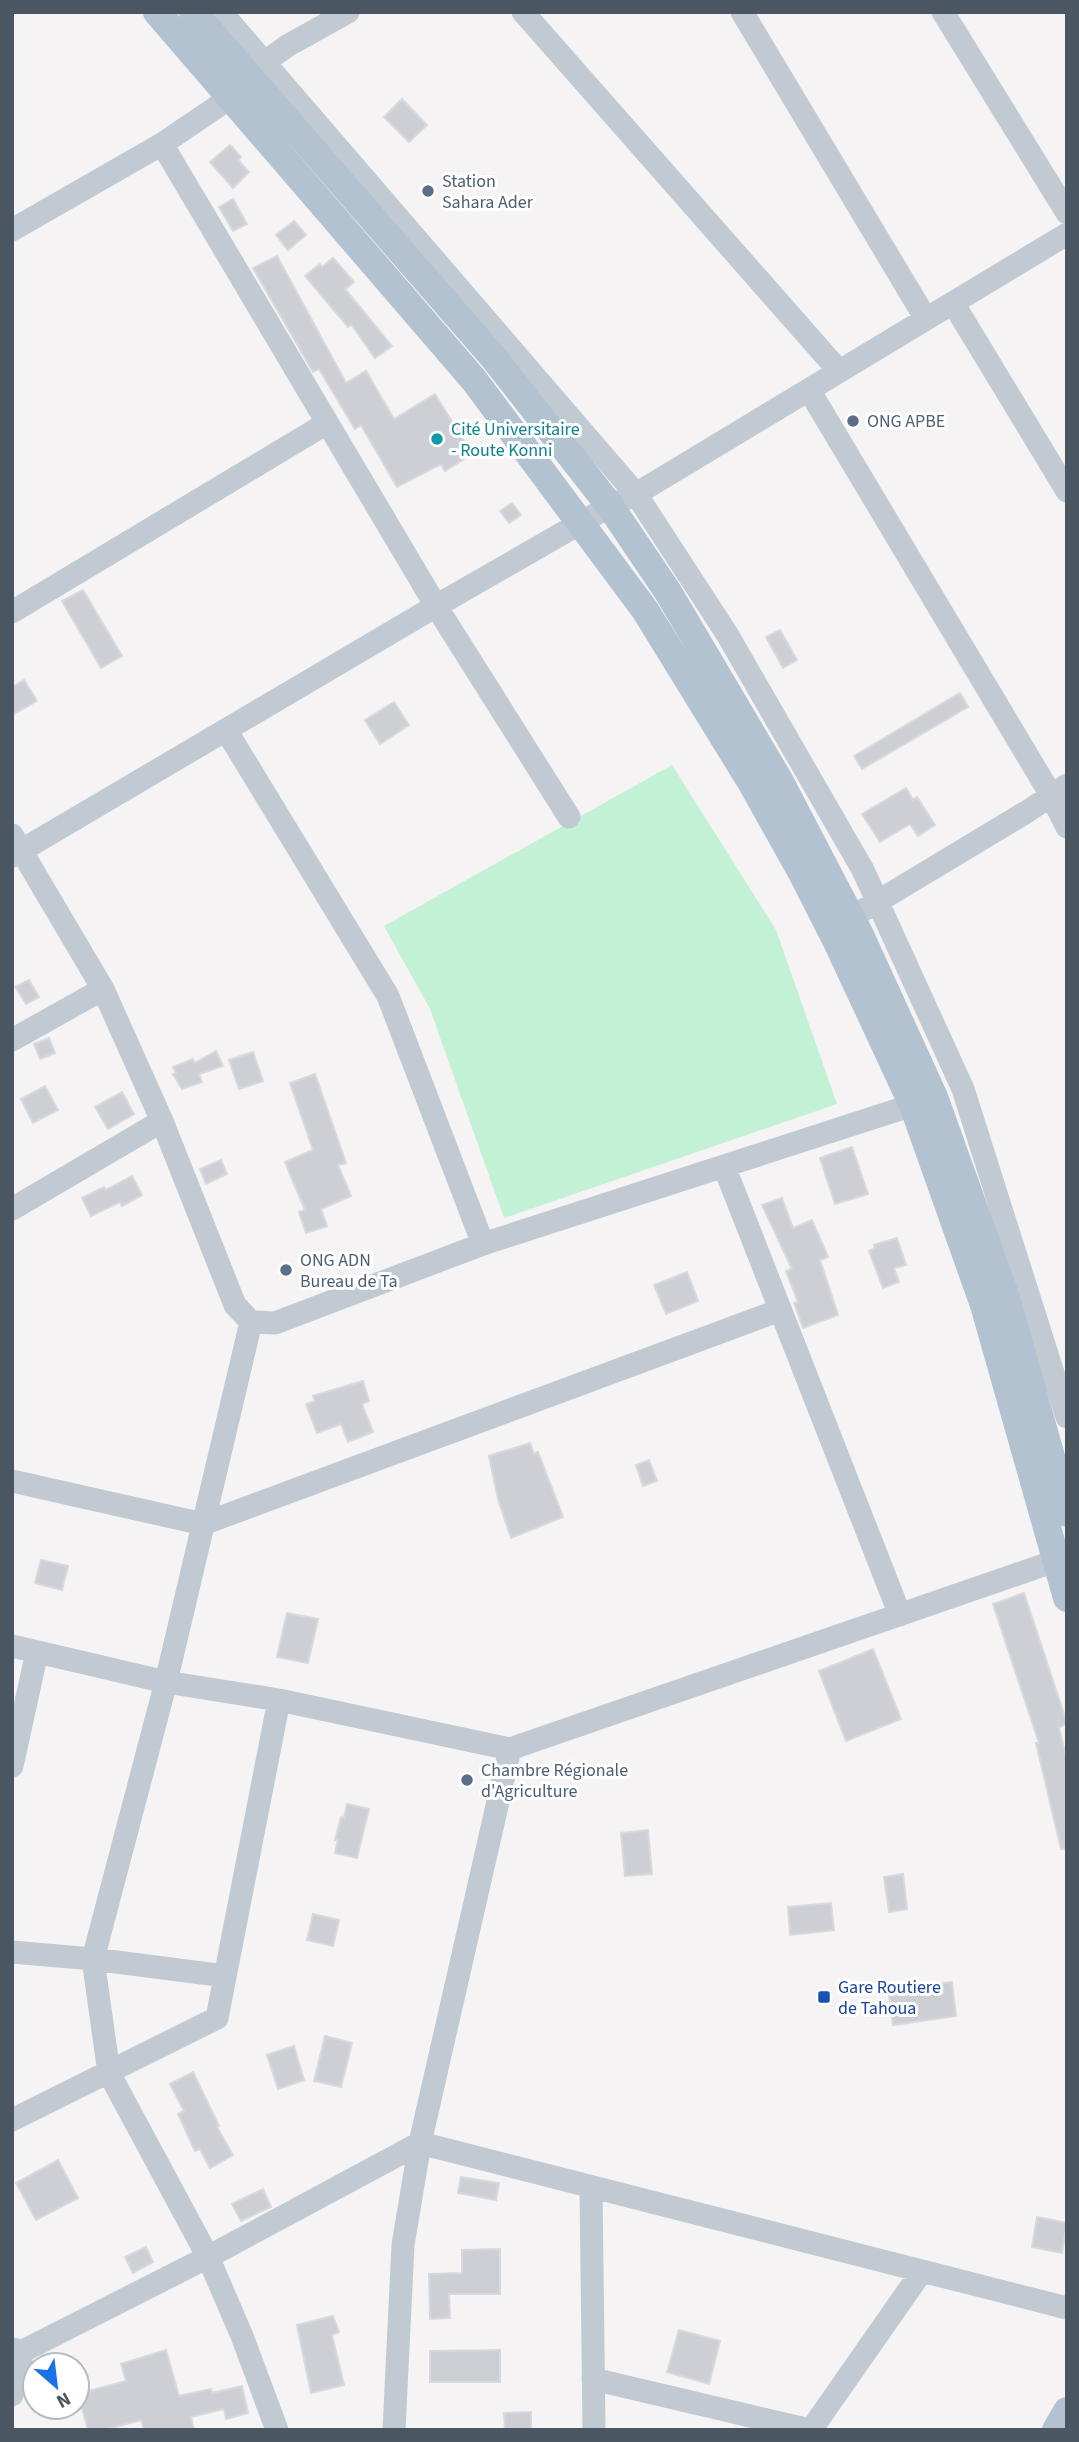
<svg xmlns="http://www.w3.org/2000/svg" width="1079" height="2442" font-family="'Source Sans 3',sans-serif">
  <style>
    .green { fill: #c3f1d5 }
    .building { fill: #cdcfd5; stroke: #d7d9de; stroke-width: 2 }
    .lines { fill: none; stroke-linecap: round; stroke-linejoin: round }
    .minor { stroke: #c1cad2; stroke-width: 23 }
    .major { stroke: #b3c2d1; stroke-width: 28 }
    .service-dot { fill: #5c6f8a; stroke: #fff; stroke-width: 2.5 }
    .culture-dot { fill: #0f9aa8; stroke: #fff; stroke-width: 2.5 }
    .transit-dot { fill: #1a4fb4; stroke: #fff; stroke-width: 2.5 }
    .labels { text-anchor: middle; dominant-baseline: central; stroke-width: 6; stroke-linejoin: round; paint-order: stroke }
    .service-label { font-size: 18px; fill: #4e5e75; stroke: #fff; text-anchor: start }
    .culture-label { font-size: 18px; fill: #0d838f; stroke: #fff; text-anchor: start }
    .transit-label { font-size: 18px; fill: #164399; stroke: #fff; text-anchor: start }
  </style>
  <rect width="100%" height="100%" fill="#f5f3f3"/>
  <path class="green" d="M 672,765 L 776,930 L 837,1104 L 504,1218 L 430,1009 L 384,926 Z"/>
  <path class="building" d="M 402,99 L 427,125 L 409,142 L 384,117 Z
    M 230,145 L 241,157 L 238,160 L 249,172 L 233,188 L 210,162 Z
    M 233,199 L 247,224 L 233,231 L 219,207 Z
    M 294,221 L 306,235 L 288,250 L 276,235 Z
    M 277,256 L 346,383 L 366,371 L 394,419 L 435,394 L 472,454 L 445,471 L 441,464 L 397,487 L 361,425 L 355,429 L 319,369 L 313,372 L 253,268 Z
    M 333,258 L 354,282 L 345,289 L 392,346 L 375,358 L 351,324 L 348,327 L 305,276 L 320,264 L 322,267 Z
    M 512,503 L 521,515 L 509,523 L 500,511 Z
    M 83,590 L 122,656 L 101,668 L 62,601 Z
    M 780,630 L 797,660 L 783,668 L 766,637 Z
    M 24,680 L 37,701 L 12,715 L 12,687 Z
    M 960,693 L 968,707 L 862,769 L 854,756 Z
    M 394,702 L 409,725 L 380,744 L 365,720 Z
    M 906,788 L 913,800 L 917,797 L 935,825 L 918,836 L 910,824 L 880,842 L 862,814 Z
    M 29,980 L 39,997 L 26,1004 L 15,987 Z
    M 49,1038 L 55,1053 L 40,1059 L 34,1044 Z
    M 216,1051 L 223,1066 L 199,1074 L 202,1082 L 182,1089 L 173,1074 L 176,1073 L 173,1067 L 193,1059 L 195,1063 Z
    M 253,1052 L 263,1081 L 239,1089 L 229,1060 Z
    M 315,1074 L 346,1163 L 338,1165 L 351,1196 L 321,1209 L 327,1226 L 306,1233 L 299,1212 L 305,1210 L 285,1162 L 313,1150 L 290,1083 Z
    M 45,1086 L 58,1110 L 33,1123 L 21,1099 Z
    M 122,1092 L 134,1114 L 108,1129 L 95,1107 Z
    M 852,1147 L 868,1194 L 835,1204 L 820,1158 Z
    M 221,1160 L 227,1174 L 206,1184 L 200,1169 Z
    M 132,1176 L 142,1195 L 122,1206 L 120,1202 L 91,1216 L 82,1198 L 104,1187 L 106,1190 Z
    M 782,1198 L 793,1228 L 812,1220 L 828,1257 L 820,1260 L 838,1315 L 803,1328 L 794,1303 L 798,1302 L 786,1271 L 792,1269 L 762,1205 Z
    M 897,1238 L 906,1265 L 894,1268 L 899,1282 L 883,1288 L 869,1251 L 875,1248 L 874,1245 Z
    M 687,1272 L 698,1301 L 666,1314 L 654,1285 Z
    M 363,1381 L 369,1401 L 362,1404 L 373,1432 L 348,1442 L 341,1424 L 317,1433 L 306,1404 L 315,1401 L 313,1396 Z
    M 530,1443 L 534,1454 L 538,1452 L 563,1517 L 511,1538 L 498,1499 L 489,1456 Z
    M 649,1460 L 657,1481 L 643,1486 L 636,1465 Z
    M 41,1560 L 68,1566 L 62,1590 L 35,1583 Z
    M 1024,1593 L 1067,1723 L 1059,1728 L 1067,1760 L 1067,1849 L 1061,1849 L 1036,1743 L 1039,1743 L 993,1604 Z
    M 287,1613 L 318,1619 L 308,1663 L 277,1657 Z
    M 873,1649 L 901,1719 L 846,1741 L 819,1671 Z
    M 347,1804 L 369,1809 L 357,1858 L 335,1853 L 338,1840 L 335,1840 L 341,1817 L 344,1818 Z
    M 648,1830 L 652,1874 L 625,1876 L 621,1833 Z
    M 903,1874 L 907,1909 L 889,1912 L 884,1877 Z
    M 831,1903 L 834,1930 L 790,1935 L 788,1907 Z
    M 313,1914 L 339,1920 L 333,1946 L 307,1940 Z
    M 952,1982 L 956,2016 L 893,2025 L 888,1988 Z
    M 325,2036 L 352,2043 L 341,2087 L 314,2081 Z
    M 294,2046 L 304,2080 L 278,2089 L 267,2055 Z
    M 193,2072 L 219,2126 L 217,2127 L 233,2155 L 210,2168 L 200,2149 L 195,2151 L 178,2114 L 184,2111 L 170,2084 Z
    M 58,2160 L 78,2198 L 36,2220 L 16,2183 Z
    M 461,2177 L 499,2183 L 496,2200 L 458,2193 Z
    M 263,2189 L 271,2207 L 241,2221 L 232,2204 Z
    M 1037,2217 L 1067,2223 L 1062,2253 L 1032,2247 Z
    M 146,2247 L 153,2262 L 133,2273 L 125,2257 Z
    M 500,2249 L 500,2294 L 449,2294 L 450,2318 L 430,2319 L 429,2274 L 462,2273 L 462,2250 Z
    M 333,2316 L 339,2332 L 332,2335 L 344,2385 L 311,2393 L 297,2325 Z
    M 679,2330 L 720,2341 L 709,2384 L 667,2372 Z
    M 166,2350 L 179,2396 L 211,2389 L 212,2393 L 242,2386 L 248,2413 L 226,2419 L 224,2409 L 191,2417 L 194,2430 L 144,2430 L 141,2420 L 104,2430 L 88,2430 L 78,2394 L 126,2381 L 121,2364 Z
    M 500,2350 L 500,2382 L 430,2382 L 430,2351 Z
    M 531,2412 L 531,2430 L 505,2430 L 504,2413 Z"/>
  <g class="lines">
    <path class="minor" d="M 221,12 L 636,494 L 727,634 L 863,870 L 963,1089 L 1067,1417
      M 523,12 L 839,371
      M 742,12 L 926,319
      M 943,12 L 1067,213
      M 162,144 L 436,606 L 569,817
      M 12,230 L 162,144 L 255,81 L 265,62 L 287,46 L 348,12
      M 953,303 L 1067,491
      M 809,390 L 1051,795 L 1067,827
      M 12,612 L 327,423
      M 226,730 L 388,996 L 483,1244
      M 12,835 L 103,989 L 162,1121 L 235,1305 L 251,1322 L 275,1323 L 483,1244 L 928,1100
      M 12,856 L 436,606 L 610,506 L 636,494 L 1067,234
      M 837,926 L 1028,811 L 1067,785
      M 12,1040 L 103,989
      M 724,1166 L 900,1615
      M 12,1209 L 162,1121
      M 251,1322 L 166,1682 L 93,1959 L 109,2073 L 208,2257 L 242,2336 L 277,2430
      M 12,1481 L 203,1524 L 780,1310
      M 12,1646 L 166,1682 L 279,1700 L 510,1749 L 1067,1557
      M 12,1766 L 37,1652
      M 12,1952 L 93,1959 L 225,1976
      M 12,2120 L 217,2018 L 279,1700
      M 591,2187 L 594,2430
      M 12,2349 L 23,2351 L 208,2257 L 420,2143 L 1067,2308
      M 593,2379 L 810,2430
      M 12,2395 L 23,2351
      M 394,2430 L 403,2245 L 420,2143 L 510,1749
      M 811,2430 L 922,2271"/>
    <path class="major" d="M 157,12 L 474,380 L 645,610 L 751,782 L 802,873 L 838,944 L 913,1105 L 984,1305 L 1067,1598
      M 193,12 L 494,358 L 610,506 L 668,592 L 779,780 L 860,935 L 934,1097 L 1006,1298 L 1067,1513
      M 1056,2430 L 1067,2411"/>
  </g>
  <g class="service-dot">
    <circle cx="428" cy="191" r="7"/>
    <circle cx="853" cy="421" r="7"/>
    <circle cx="286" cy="1270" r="7"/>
    <circle cx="467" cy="1780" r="7"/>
  </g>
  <circle class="culture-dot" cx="437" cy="439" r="7"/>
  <rect class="transit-dot" x="817" y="1990" width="14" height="14" rx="3.5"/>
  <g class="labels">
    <g class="service-label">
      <text x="442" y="181">Station<tspan x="442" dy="21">Sahara Ader</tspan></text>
      <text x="867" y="421">ONG APBE</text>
      <text x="300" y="1260">ONG ADN<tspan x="300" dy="21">Bureau de Ta</tspan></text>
      <text x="481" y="1770">Chambre Régionale<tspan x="481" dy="21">d'Agriculture</tspan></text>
    </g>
    <g class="culture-label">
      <text x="451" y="429">Cité Universitaire<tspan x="451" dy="21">- Route Konni</tspan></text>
    </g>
    <g class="transit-label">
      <text x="838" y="1987">Gare Routiere<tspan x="838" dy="21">de Tahoua</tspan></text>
    </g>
  </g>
  <rect width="1079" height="2442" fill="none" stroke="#4a5661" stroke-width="28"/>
  <g transform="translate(56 2386) rotate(152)"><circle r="33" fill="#ffffff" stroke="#b7bbc0" stroke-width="2"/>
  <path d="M0-5L12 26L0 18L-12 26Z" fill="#1a73e8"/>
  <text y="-10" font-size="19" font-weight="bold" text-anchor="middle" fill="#4a5661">N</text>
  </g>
</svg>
